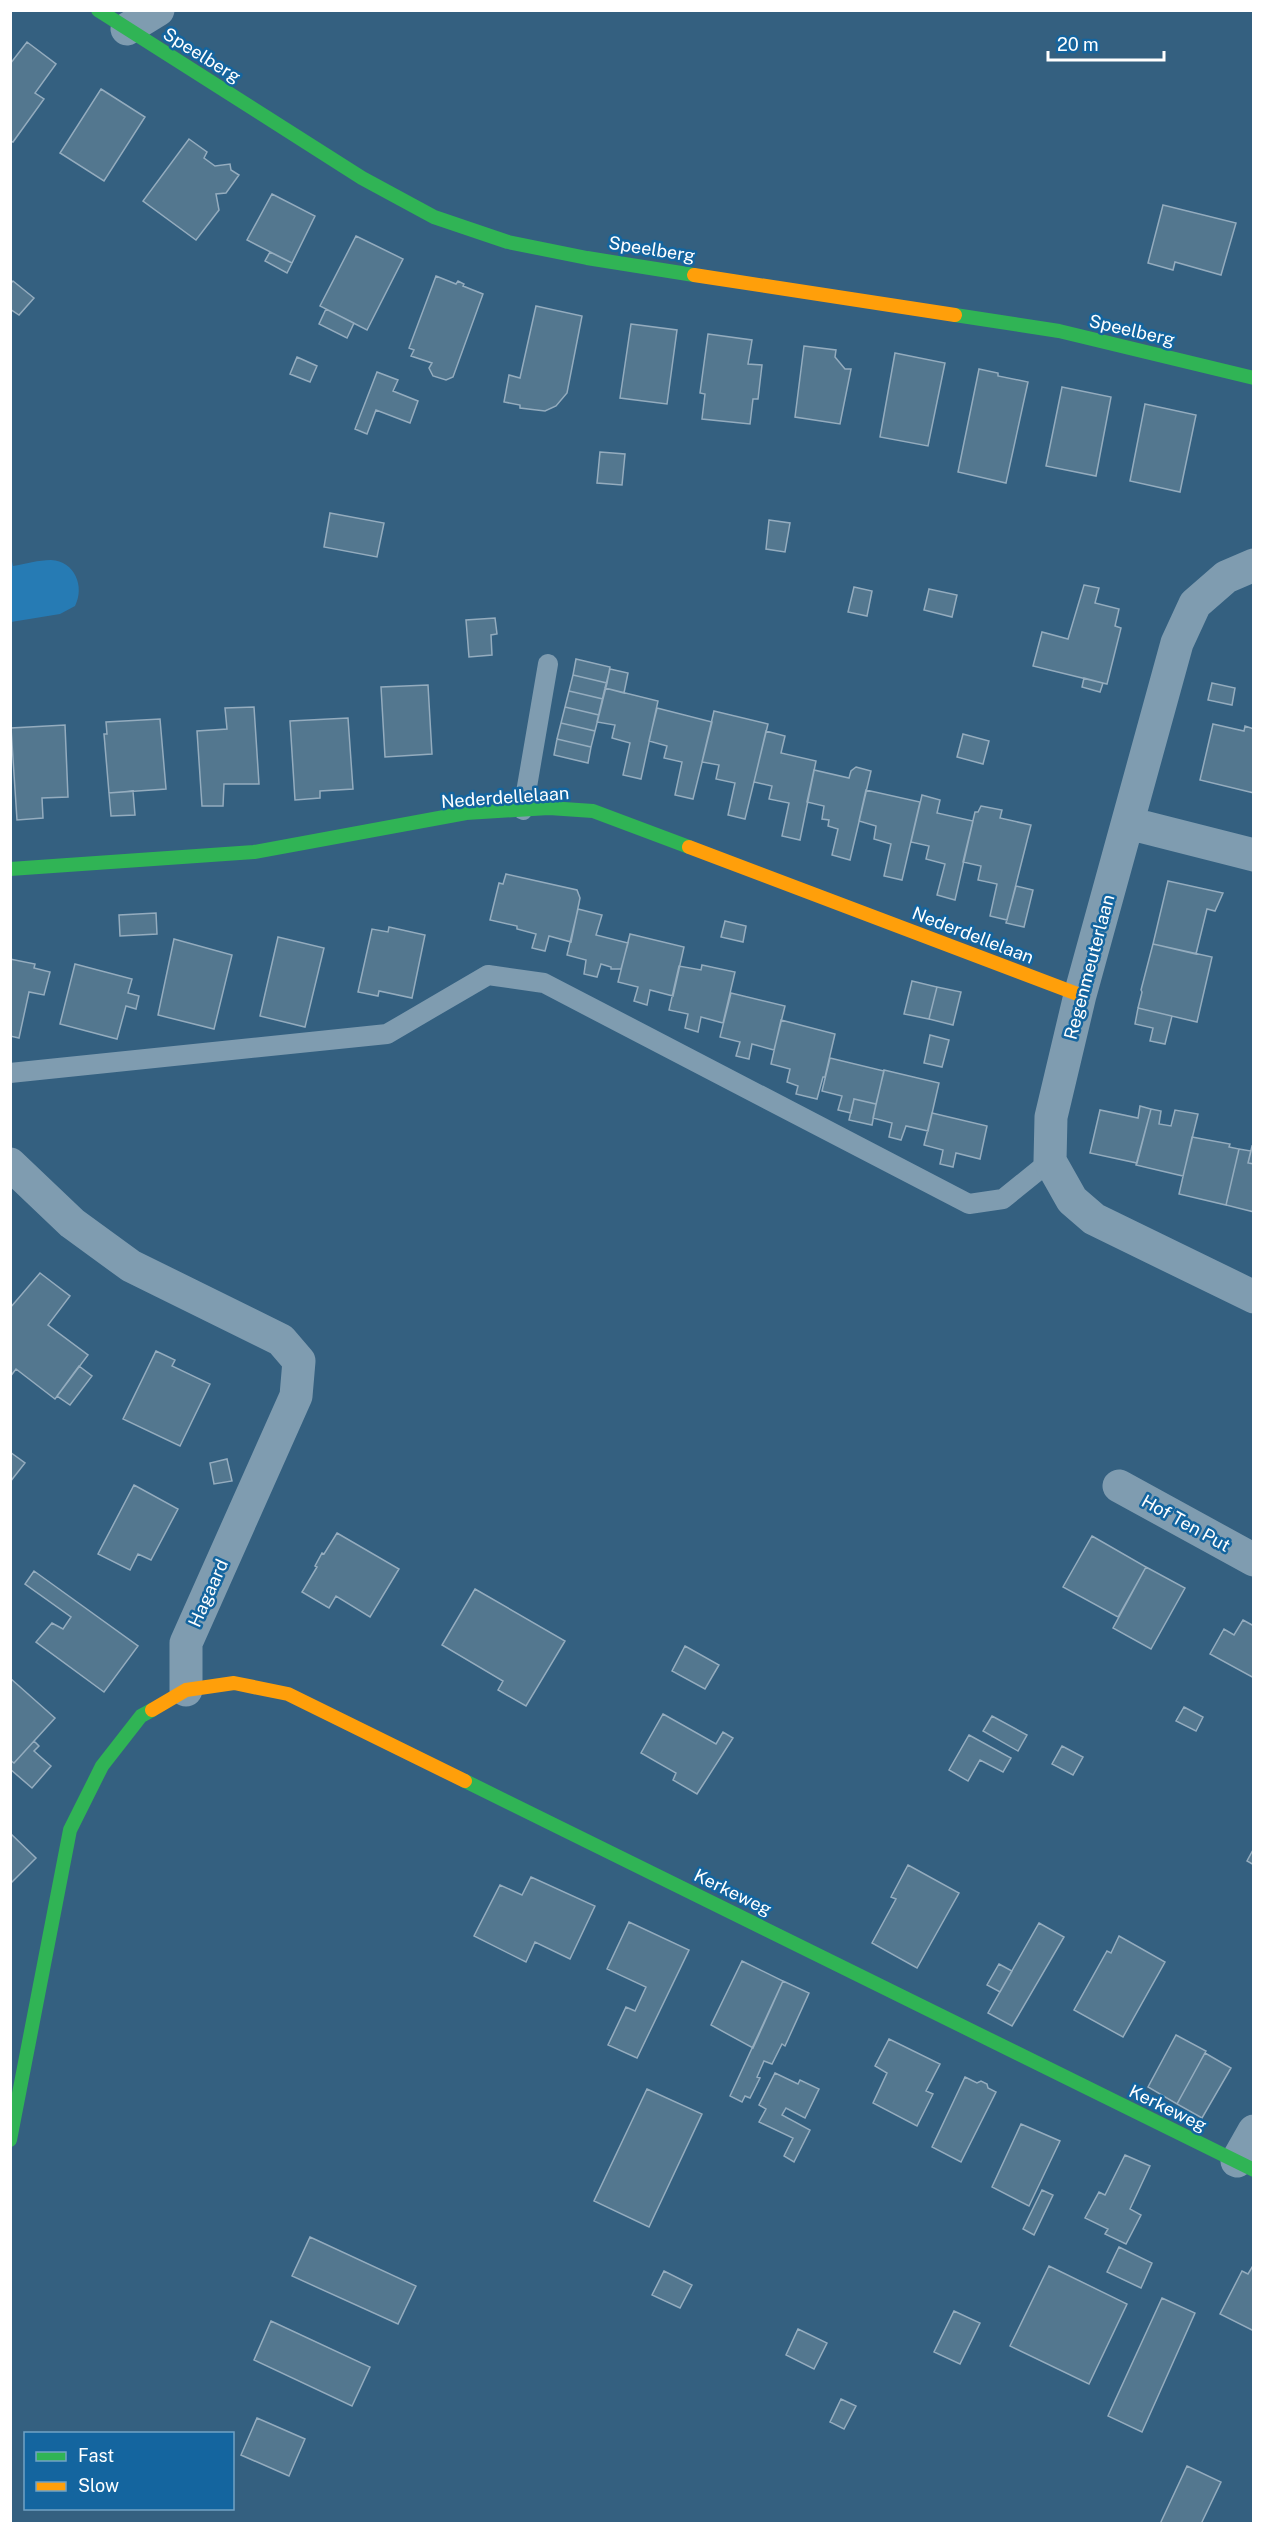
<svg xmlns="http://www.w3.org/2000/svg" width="1264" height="2534" font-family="'Public Sans',sans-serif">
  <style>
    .green { fill: #267bb4 }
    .building { fill: #53778f; stroke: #94acbe; stroke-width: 1.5 }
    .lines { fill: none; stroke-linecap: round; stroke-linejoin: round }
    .lane { stroke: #7f9cb0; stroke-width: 20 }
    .street { stroke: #7f9cb0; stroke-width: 33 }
    .fast { stroke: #30b455; stroke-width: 14 }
    .slow { stroke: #ff9f0a; stroke-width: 14 }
    .labels { text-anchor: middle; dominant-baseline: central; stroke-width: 5; stroke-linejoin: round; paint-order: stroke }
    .street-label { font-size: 18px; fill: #fff; stroke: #14659f }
  </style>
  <rect width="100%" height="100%" fill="#346080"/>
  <path class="green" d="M 10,553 L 13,566 C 25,564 39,560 51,560 C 75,561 85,587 75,606 L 60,614 L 11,622 Z"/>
  <path class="building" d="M 27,42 L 56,64 L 35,93 L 44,99 L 13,142 L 10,141 L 10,64 Z
    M 101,89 L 145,117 L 104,181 L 60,153 Z
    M 189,139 L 207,152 L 204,158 L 215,166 L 230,164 L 231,170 L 239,175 L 226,193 L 216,194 L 219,210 L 196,240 L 143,201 Z
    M 272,194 L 315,216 L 292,263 L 247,240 Z
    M 1163,205 L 1236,223 L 1221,275 L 1175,262 L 1173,270 L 1148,263 Z
    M 356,236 L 403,259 L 367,330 L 320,306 Z
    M 270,252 L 292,263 L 287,273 L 265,261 Z
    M 436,276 L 456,284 L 458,281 L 464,284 L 463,286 L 483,294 L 453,377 L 446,380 L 433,376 L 429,368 L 432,363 L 411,356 L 414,350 L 409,348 Z
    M 13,281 L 34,298 L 19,315 L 10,309 L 10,284 Z
    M 536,306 L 582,316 L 567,393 L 556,406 L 545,411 L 520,408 L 520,405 L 504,402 L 509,375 L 520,378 Z
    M 326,309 L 354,323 L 347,338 L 319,324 Z
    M 631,324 L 677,330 L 667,404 L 620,398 Z
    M 708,334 L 752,340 L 748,364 L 762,365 L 758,399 L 753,399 L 750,424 L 702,419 L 705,394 L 700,393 Z
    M 804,346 L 836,350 L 835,357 L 845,369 L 851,369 L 840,424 L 795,417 Z
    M 895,353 L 945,363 L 928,446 L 880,437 Z
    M 297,357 L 317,366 L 310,382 L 290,374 Z
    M 979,369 L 998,373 L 998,376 L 1028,382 L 1006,483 L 958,472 Z
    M 377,372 L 398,380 L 393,391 L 418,401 L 410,423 L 376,410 L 367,434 L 355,429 Z
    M 1062,387 L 1111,397 L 1096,476 L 1046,466 Z
    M 1145,404 L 1196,415 L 1180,492 L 1130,481 Z
    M 600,452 L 625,454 L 622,485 L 597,483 Z
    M 330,513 L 384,523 L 377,557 L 324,547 Z
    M 769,520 L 790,523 L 785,552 L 766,549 Z
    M 1084,585 L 1099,588 L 1095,603 L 1119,609 L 1115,626 L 1121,628 L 1107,684 L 1033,666 L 1042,632 L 1068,639 Z
    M 854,587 L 872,591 L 867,616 L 848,612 Z
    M 929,589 L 957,595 L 952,617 L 924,610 Z
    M 495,618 L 497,634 L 491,635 L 492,655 L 469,657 L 466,620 Z
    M 576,659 L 610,667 L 607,683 L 573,675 Z
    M 610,669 L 628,673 L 624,693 L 605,688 Z
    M 573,675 L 607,683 L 603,699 L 569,691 Z
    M 1084,678 L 1103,683 L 1100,692 L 1082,687 Z
    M 1212,683 L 1235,688 L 1232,705 L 1208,700 Z
    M 428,685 L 432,754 L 385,757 L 381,687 Z
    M 605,688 L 658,701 L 641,779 L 623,775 L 630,743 L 612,738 L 615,725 L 597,722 Z
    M 569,691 L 603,699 L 599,715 L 565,707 Z
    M 254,707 L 259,784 L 224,784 L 223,806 L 202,806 L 197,731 L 227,729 L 225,708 Z
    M 565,707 L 599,715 L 595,731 L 561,723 Z
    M 657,708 L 712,722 L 693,799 L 675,795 L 682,762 L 664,758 L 667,746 L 649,741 Z
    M 714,711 L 768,724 L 745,819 L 728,815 L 735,783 L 716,779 L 719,765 L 702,762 Z
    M 348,718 L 353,789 L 320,791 L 320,798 L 295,800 L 290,721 Z
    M 160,719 L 166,789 L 109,793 L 104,734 L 107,734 L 106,722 Z
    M 561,723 L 595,731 L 591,747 L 557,739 Z
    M 1213,724 L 1244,731 L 1245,726 L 1254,729 L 1254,793 L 1200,780 Z
    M 65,725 L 68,797 L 42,798 L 43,818 L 17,820 L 11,728 Z
    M 766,731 L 785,736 L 781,753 L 816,761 L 800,840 L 782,836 L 789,803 L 769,799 L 772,786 L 754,782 Z
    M 963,734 L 989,741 L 983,764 L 957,757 Z
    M 557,739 L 591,747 L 588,763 L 554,755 Z
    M 856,767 L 871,771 L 850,860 L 832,855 L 838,829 L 828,826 L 829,820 L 822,819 L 824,806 L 807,802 L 814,770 L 849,778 L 851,771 Z
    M 866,790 L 920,802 L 902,880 L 884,876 L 891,844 L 874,839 L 876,826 L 859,821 Z
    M 133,791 L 135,815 L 111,816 L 109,793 Z
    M 922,795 L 940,800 L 937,813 L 973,821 L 955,900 L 937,895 L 945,864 L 926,859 L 929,846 L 911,842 Z
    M 981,806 L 1002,810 L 1000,818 L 1031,825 L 1007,920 L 990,916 L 997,884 L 978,880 L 981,866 L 963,862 L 975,812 L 978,812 Z
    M 506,874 L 577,890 L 580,898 L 571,942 L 549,936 L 545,951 L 532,948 L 536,934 L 517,929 L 517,926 L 490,920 L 499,883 L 503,884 Z
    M 1168,881 L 1223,893 L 1215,911 L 1207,909 L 1196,954 L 1153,944 Z
    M 1016,886 L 1033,890 L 1024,927 L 1006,923 Z
    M 578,909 L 602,915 L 596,935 L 628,943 L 621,969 L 611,969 L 611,967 L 601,964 L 597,977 L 584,974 L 586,960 L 567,955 Z
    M 156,913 L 157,934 L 120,936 L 119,915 Z
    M 725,921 L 746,926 L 743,942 L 721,937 Z
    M 389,927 L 425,935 L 412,998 L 379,991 L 378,996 L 358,992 L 372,929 L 388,932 Z
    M 630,934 L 684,947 L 673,996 L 650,990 L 647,1005 L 634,1001 L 638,987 L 618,982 Z
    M 278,937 L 324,948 L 305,1027 L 260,1016 Z
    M 174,939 L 232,955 L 214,1029 L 158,1015 Z
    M 1153,944 L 1212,957 L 1197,1022 L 1138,1008 L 1142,992 L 1141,990 Z
    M 10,959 L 35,964 L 34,968 L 50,972 L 44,995 L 29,992 L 19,1038 L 10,1036 Z
    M 75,964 L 132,979 L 128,993 L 139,996 L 136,1009 L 126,1006 L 117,1039 L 60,1024 Z
    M 702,965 L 735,972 L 723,1023 L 701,1017 L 698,1032 L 685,1028 L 688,1014 L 669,1010 L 679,966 L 701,970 Z
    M 912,981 L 937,987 L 929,1019 L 904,1014 Z
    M 937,987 L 961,992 L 953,1025 L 929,1019 Z
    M 731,993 L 785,1006 L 774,1050 L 752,1044 L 749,1059 L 736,1056 L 740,1042 L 720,1037 Z
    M 1138,1008 L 1172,1016 L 1165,1044 L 1150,1041 L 1153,1028 L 1135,1024 Z
    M 781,1020 L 835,1034 L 825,1077 L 823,1077 L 817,1099 L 796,1094 L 798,1086 L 787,1082 L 790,1069 L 771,1064 Z
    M 930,1035 L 949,1040 L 942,1067 L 924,1063 Z
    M 830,1058 L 884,1071 L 876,1104 L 854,1099 L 851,1113 L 838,1110 L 842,1096 L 822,1091 Z
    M 884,1070 L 939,1083 L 928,1131 L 906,1126 L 901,1140 L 889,1137 L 892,1123 L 873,1118 Z
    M 854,1099 L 876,1104 L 872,1125 L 849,1120 Z
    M 1140,1106 L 1151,1109 L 1137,1163 L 1090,1153 L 1100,1110 L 1138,1118 Z
    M 1151,1109 L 1161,1111 L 1159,1124 L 1171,1126 L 1175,1110 L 1198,1114 L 1183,1176 L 1136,1165 Z
    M 932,1113 L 987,1126 L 980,1159 L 956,1153 L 953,1167 L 940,1164 L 943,1150 L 924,1145 Z
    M 1192,1137 L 1230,1144 L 1229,1147 L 1239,1149 L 1226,1205 L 1179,1194 Z
    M 1252,1146 L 1254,1147 L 1254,1164 L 1248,1163 Z
    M 1239,1149 L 1251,1151 L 1248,1163 L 1254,1164 L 1254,1212 L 1226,1205 Z
    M 40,1273 L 70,1296 L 48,1325 L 88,1355 L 55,1399 L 16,1369 L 10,1377 L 10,1308 Z
    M 156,1351 L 175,1360 L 172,1366 L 210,1384 L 180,1446 L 123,1419 Z
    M 79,1366 L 92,1376 L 70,1405 L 57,1396 Z
    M 10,1452 L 25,1463 L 10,1482 Z
    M 227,1459 L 232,1481 L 214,1484 L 210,1463 Z
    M 134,1485 L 178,1509 L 151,1560 L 138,1554 L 130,1570 L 98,1554 Z
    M 337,1533 L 399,1569 L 370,1617 L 336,1596 L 329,1608 L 302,1592 L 317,1567 L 315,1566 L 322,1553 L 324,1554 Z
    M 1092,1536 L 1146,1567 L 1118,1617 L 1063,1587 Z
    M 1146,1567 L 1185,1588 L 1151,1649 L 1113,1628 Z
    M 34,1571 L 138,1646 L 104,1692 L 36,1642 L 52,1623 L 63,1629 L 71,1617 L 25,1584 Z
    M 475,1589 L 565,1641 L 526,1706 L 498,1690 L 503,1681 L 442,1645 Z
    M 1243,1620 L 1254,1626 L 1254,1678 L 1210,1654 L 1224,1629 L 1234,1635 Z
    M 685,1646 L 719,1665 L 705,1689 L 672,1671 Z
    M 10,1678 L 55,1718 L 14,1763 L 10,1760 Z
    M 1184,1707 L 1203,1717 L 1196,1731 L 1176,1721 Z
    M 663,1714 L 716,1744 L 723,1732 L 733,1738 L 697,1794 L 673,1780 L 676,1773 L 641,1753 Z
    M 992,1716 L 1027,1735 L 1018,1751 L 983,1731 Z
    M 969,1735 L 1011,1758 L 1003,1772 L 980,1760 L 968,1781 L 949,1770 Z
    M 34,1741 L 39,1746 L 34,1751 L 51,1766 L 32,1788 L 10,1769 L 10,1760 L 14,1763 Z
    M 1062,1746 L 1083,1757 L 1073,1775 L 1052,1764 Z
    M 10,1833 L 36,1858 L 10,1884 Z
    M 1254,1848 L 1254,1865 L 1247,1861 Z
    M 908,1865 L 959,1893 L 917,1968 L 872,1943 L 896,1899 L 891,1897 Z
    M 531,1877 L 595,1906 L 570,1959 L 535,1942 L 526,1962 L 474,1936 L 500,1885 L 522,1895 Z
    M 629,1922 L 689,1950 L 637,2058 L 608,2045 L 626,2007 L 635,2011 L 646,1987 L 607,1969 Z
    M 1039,1923 L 1064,1937 L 1012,2026 L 988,2013 Z
    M 1119,1936 L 1165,1962 L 1123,2037 L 1074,2010 L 1107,1951 L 1111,1953 Z
    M 742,1961 L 783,1981 L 753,2048 L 711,2025 Z
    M 999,1964 L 1012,1971 L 1000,1992 L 987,1985 Z
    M 783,1981 L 809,1993 L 785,2046 L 782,2044 L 772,2064 L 764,2061 L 757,2077 L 760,2078 L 750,2098 L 745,2096 L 742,2102 L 730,2096 Z
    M 1176,2035 L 1206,2051 L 1177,2104 L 1148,2087 Z
    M 889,2039 L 940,2064 L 926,2091 L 933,2094 L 917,2126 L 873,2103 L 887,2073 L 875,2066 Z
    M 1205,2053 L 1231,2068 L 1202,2118 L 1177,2104 Z
    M 775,2073 L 798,2084 L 800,2080 L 819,2089 L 805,2118 L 786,2108 L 782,2115 L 810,2130 L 794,2162 L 784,2156 L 793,2138 L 759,2122 L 766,2109 L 759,2105 Z
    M 965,2077 L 977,2083 L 981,2081 L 987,2084 L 988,2088 L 996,2092 L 961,2162 L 932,2147 Z
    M 647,2089 L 702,2114 L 649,2227 L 594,2201 Z
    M 1021,2124 L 1060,2141 L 1029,2206 L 992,2187 Z
    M 1125,2155 L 1150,2166 L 1130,2209 L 1141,2215 L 1126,2244 L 1105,2234 L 1108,2229 L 1085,2218 L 1099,2192 L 1105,2195 Z
    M 1042,2190 L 1053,2195 L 1034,2235 L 1023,2229 Z
    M 310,2237 L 416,2286 L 398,2324 L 292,2276 Z
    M 1119,2247 L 1152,2263 L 1141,2288 L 1107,2272 Z
    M 1254,2264 L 1254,2331 L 1220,2314 L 1242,2271 L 1248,2274 Z
    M 1049,2266 L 1127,2304 L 1089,2384 L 1010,2346 Z
    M 664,2271 L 692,2285 L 680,2308 L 652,2295 Z
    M 1162,2298 L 1195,2313 L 1142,2432 L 1108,2416 Z
    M 954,2311 L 980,2323 L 960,2364 L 934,2352 Z
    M 271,2321 L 370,2367 L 352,2406 L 254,2360 Z
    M 798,2329 L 827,2343 L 814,2369 L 786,2355 Z
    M 841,2399 L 856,2406 L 844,2429 L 830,2422 Z
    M 257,2418 L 305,2439 L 289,2476 L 241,2455 Z
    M 1187,2466 L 1221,2482 L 1201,2524 L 1160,2524 Z"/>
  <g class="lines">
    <path class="lane" d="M 523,810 L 548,664
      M 10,1073 L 387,1034 L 488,975 L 544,983 L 969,1204 L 1003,1199 L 1050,1161"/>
    <path class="street" d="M 127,29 L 158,10
      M 1254,565 L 1226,577 L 1195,604 L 1177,643 L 1080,995 L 1051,1117 L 1050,1161 L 1072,1200 L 1094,1219 L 1254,1297
      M 1128,823 L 1254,855
      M 10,1164 L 72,1223 L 131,1266 L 281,1340 L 299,1361 L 296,1396 L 186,1643 L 186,1690
      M 1119,1486 L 1254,1560
      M 1237,2161 L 1254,2131"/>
    <path class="fast" d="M 98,10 L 362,178 L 434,217 L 508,242 L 587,258 L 694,275
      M 955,315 L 1059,331 L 1254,378
      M 10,869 L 254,852 L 466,813 L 549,808 L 593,811 L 689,847
      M 465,1781 L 1254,2170
      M 10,2140 L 70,1830 L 102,1766 L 141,1716 L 152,1710"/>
    <path class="slow" d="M 694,275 L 955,315
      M 689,847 L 1080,995
      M 152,1710 L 186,1690 L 234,1683 L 288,1694 L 465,1781"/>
  </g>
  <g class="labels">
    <g class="street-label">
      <text transform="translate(202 55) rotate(32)">Speelberg</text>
      <text transform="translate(652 249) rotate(9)">Speelberg</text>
      <text transform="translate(1132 330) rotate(13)">Speelberg</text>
      <text transform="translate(505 797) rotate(-4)">Nederdellelaan</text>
      <text transform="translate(973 935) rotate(21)">Nederdellelaan</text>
      <text transform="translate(1089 967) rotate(-75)">Regenmeuterlaan</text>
      <text transform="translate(1186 1523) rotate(29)">Hof Ten Put</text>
      <text transform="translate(208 1593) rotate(-66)">Hagaard</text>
      <text transform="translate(733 1892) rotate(26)">Kerkeweg</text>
      <text transform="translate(1168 2108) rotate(26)">Kerkeweg</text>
    </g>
  </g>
  <rect width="1264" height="2534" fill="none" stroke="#ffffff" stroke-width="24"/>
  <rect x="24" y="2432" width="210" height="78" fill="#14659f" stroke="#72a3c5" stroke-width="1.5"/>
  <rect x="36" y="2452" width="30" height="9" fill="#30b455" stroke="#72a3c5" stroke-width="1.5"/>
  <text x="78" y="2462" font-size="18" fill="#ffffff">Fast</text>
  <rect x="36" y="2482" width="30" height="9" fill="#ff9f0a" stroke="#72a3c5" stroke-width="1.5"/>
  <text x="78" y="2492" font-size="18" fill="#ffffff">Slow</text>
  <path d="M1048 51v9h116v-9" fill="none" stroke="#ffffff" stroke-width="3"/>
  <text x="1057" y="51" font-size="18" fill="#ffffff" stroke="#14659f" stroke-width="4.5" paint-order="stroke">20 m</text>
</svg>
